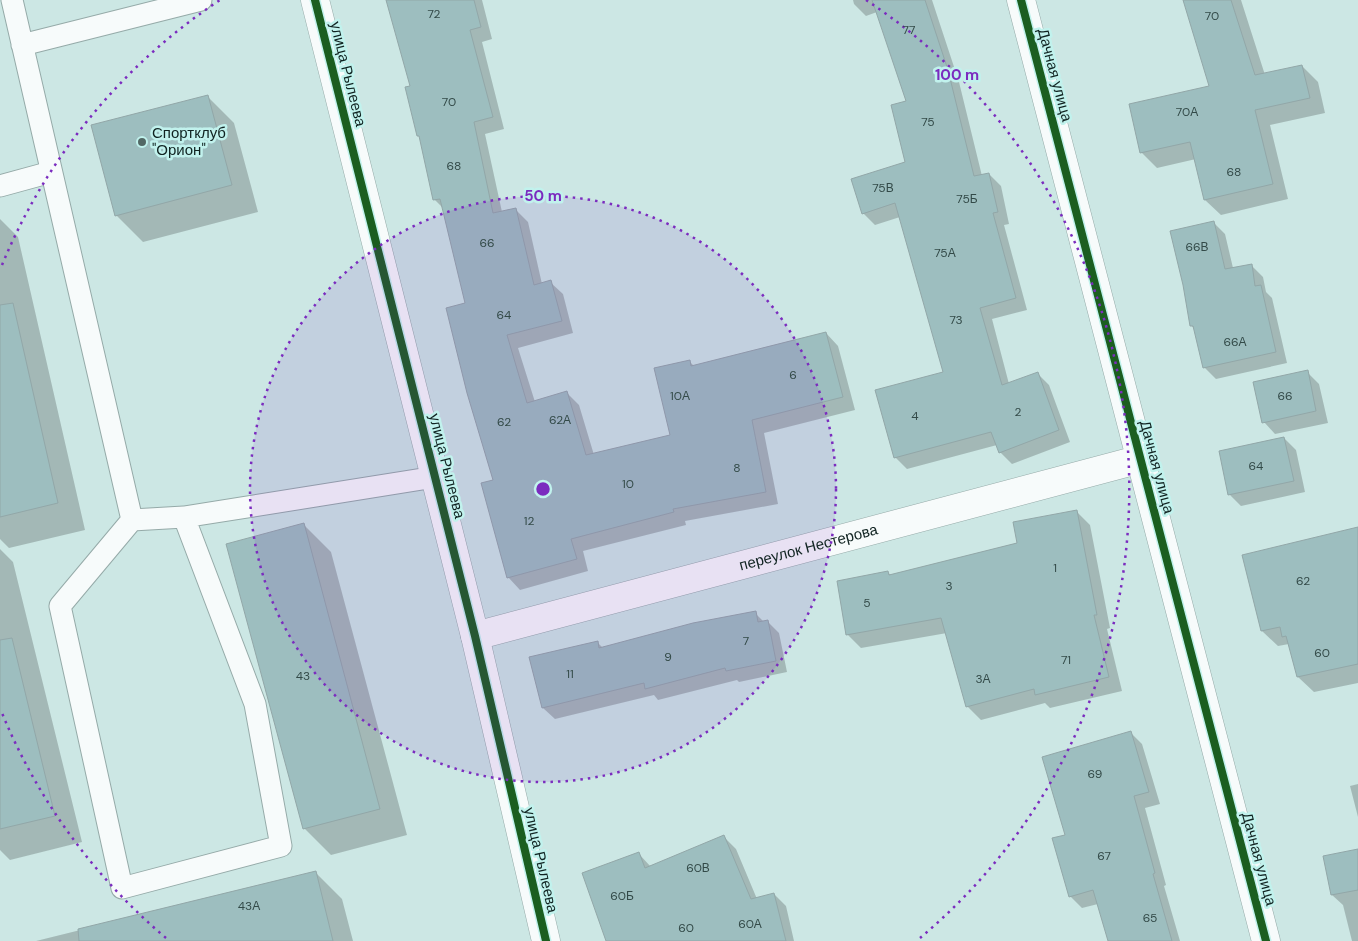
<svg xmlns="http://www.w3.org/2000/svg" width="1358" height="941" font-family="'DM Sans',sans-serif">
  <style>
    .shadow { fill: #0003 }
    .building { fill: #9dbebf; stroke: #92a7a8 }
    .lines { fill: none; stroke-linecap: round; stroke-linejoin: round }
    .service-casing { stroke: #95aaa8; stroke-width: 23 }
    .minor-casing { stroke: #95aaa8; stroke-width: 29 }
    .tertiary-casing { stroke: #95aaa8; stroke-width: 29 }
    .service { stroke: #f7fbfb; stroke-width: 21 }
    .minor { stroke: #f7fbfb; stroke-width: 28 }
    .tertiary { stroke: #f7fbfb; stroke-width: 28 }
    .cycleway-casing { stroke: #c1f2ed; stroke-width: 11 }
    .cycleway { stroke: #1b5e20; stroke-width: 8 }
    .ring { fill: none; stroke: #7b2cbf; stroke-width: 2.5; stroke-dasharray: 2.5 5 }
    .poi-dot { fill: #526865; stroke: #c1f2ed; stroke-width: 2 }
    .labels { text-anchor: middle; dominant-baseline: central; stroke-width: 5; stroke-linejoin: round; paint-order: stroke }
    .number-label { font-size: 12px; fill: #334a48 }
    .street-label { font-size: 15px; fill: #102321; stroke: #c1f2ed }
    .poi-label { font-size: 15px; fill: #102321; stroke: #c1f2ed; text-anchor: start }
    .centre { fill: #7b2cbf; stroke: #c1f2ed; stroke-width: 2.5 }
    .ring-label { font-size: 15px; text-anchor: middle; font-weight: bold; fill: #7b2cbf; stroke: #c1f2ed; stroke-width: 5; stroke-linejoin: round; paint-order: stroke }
  </style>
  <rect width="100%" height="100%" fill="#cce7e4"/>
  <path class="shadow" d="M 388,0 L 482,0 L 492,39 L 482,42 L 504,129 L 485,134 L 502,212 L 515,209 L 528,222 L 542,284 L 550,282 L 563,294 L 573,333 L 518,348 L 535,402 L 567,393 L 579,405 L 594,455 L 671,436 L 689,361 L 695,367 L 826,333 L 838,346 L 855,410 L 764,433 L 778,504 L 685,521 L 686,525 L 583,551 L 588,571 L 520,590 L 508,577 L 494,480 L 466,304 L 444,209 L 434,199 L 420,138 L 418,135 L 412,87 Z
    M 853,0 L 932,0 L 959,82 L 982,176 L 989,174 L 1001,186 L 1009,224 L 1004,225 L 1027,310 L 992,319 L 1009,384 L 1037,373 L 1049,385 L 1070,442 L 1012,464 L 1000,452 L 997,445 L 907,469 L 895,457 L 944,372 L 900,217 L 875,225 L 863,213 L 906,162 L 908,102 L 877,12 L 866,16 L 854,4 Z
    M 1184,0 L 1241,0 L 1265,75 L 1302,66 L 1318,82 L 1325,113 L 1270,125 L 1288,199 L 1221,215 L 1205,200 L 1196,159 L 1157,168 L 1141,152 L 1211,87 Z
    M 207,96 L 234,123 L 258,212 L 143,242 L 116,215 Z
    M 0,219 L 18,237 L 85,530 L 9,548 L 0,539 Z
    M 1213,222 L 1225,234 L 1233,268 L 1251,265 L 1263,277 L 1266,292 L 1272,298 L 1287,363 L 1216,379 L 1204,367 L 1195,330 L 1192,326 L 1184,285 Z
    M 1307,372 L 1319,384 L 1328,423 L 1275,434 L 1264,422 Z
    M 1284,438 L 1296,450 L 1305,492 L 1241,506 L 1230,495 Z
    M 1076,511 L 1090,525 L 1110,628 L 1107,629 L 1122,691 L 1050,708 L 1045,703 L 981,720 L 967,706 L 947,633 L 861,648 L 847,634 L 888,573 L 891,575 L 1018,543 Z
    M 304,525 L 331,552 L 407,835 L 331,855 L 304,828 Z
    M 1358,529 L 1358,683 L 1314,692 L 1298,677 L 1289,644 L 1278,646 L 1262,631 L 1244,556 Z
    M 0,549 L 13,562 L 82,842 L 10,860 L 0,850 Z
    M 755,613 L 764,622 L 767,621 L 779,633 L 787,672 L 739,682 L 737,680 L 658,700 L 654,695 L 555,719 L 543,708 L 597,642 L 603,648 Z
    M 1130,732 L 1142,744 L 1160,804 L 1145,808 L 1166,885 L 1164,886 L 1180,941 L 1109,941 L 1098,904 L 1082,908 L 1070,896 L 1066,835 Z
    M 1358,784 L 1358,817 L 1350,786 Z
    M 724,837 L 736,849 L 757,899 L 774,894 L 786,906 L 794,941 L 609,941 L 639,854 L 651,867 Z
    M 1358,850 L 1358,941 L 1352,941 L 1343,905 L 1332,895 L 1325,857 Z
    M 315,872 L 342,899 L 353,941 L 36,941 Z"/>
  <path class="building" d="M 386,0 L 474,0 L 481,27 L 470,30 L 493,117 L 474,122 L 493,213 L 516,208 L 534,285 L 551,280 L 562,321 L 507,335 L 527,403 L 567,391 L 586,455 L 670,435 L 654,368 L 690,360 L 691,366 L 826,332 L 843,397 L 752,420 L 766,492 L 673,509 L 674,512 L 571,539 L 577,559 L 507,578 L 481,483 L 493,480 L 467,393 L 446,308 L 465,303 L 440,199 L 433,200 L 419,136 L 417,136 L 405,87 L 410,86 Z
    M 872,0 L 925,0 L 948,70 L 974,176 L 989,173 L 998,212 L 993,213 L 1016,298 L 980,308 L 1002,385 L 1038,372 L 1059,430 L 999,453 L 991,432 L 894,458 L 875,390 L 943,372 L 895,203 L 862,214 L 851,179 L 905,162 L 891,105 L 906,101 Z
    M 1183,0 L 1231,0 L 1255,75 L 1302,65 L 1310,98 L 1255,110 L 1273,184 L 1204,200 L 1190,142 L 1140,153 L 1129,104 L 1209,86 Z
    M 208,95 L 232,185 L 115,216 L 91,125 Z
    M 1214,221 L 1225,269 L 1252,264 L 1255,286 L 1261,285 L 1276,352 L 1203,368 L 1193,326 L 1190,326 L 1183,285 L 1170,231 Z
    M 13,303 L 58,503 L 0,517 L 0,305 Z
    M 1308,370 L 1316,411 L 1262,423 L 1253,382 Z
    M 1284,437 L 1294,481 L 1228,495 L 1219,451 Z
    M 1077,510 L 1097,615 L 1094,615 L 1109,677 L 1035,695 L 1034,689 L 966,707 L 941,618 L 846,635 L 837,581 L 888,571 L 889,575 L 1017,543 L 1013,522 Z
    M 304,523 L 380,809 L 303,829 L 226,544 Z
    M 1358,527 L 1358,664 L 1297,677 L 1286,636 L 1282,637 L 1280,627 L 1261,631 L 1242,555 Z
    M 756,611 L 758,622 L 768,620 L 776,661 L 726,671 L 725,668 L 645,689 L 644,683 L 542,708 L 529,657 L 598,641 L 599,648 L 693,623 Z
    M 12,638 L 55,816 L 0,829 L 0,640 Z
    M 1131,731 L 1149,792 L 1134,796 L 1155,873 L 1153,874 L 1172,941 L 1108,941 L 1093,890 L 1069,897 L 1052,838 L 1065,835 L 1042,757 Z
    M 724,835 L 751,899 L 774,893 L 786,941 L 606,941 L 582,873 L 639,852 L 645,868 Z
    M 1358,849 L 1358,890 L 1331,895 L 1323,856 Z
    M 316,871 L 333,941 L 79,941 L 78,929 Z"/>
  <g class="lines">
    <defs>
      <path id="service" d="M 12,0 L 132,520
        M 22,45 L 201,0
        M 0,186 L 51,172
        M 184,517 L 255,704 L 281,846 L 122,888 L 60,606 L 132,520 Z
        M 184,517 L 435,477"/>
      <g id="minor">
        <path d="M 315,0 L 475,636 L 546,941"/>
        <path id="s1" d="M 475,636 L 1141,459"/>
      </g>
      <path id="tertiary" d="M 1021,0 L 1266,941"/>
    </defs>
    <use href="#service" class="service-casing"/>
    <use href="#minor" class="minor-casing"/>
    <use href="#tertiary" class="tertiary-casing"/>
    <use href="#service" class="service"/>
    <use href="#minor" class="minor"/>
    <use href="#tertiary" class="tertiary"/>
    <defs>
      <path id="cycleway" d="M 315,0 L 475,636 L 546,941
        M 1021,0 L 1266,941"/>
    </defs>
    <use href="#cycleway" class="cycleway-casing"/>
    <use href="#cycleway" class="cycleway"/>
  </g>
  <circle cx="543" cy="489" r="293" fill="#7b2cbf" fill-opacity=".12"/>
  <g class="ring">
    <circle cx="543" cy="489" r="293"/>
    <path d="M166 938A586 586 0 0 1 2 713M2 265A586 586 0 0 1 220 0M866 0A586 586 0 0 1 920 938"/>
  </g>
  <circle class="poi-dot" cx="142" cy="142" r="5"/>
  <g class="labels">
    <g class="number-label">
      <text x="434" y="14">72</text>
      <text x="1212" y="16">70</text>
      <text x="909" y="30">77</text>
      <text x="449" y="102">70</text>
      <text x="1187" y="112">70А</text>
      <text x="928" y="122">75</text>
      <text x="454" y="166">68</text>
      <text x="1234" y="172">68</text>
      <text x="883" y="188">75В</text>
      <text x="967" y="199">75Б</text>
      <text x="487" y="243">66</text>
      <text x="1197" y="247">66В</text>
      <text x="945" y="253">75А</text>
      <text x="504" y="315">64</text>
      <text x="956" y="320">73</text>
      <text x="1235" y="342">66А</text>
      <text x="793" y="375">6</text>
      <text x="680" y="396">10А</text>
      <text x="1285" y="396">66</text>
      <text x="1018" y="412">2</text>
      <text x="915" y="416">4</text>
      <text x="560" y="420">62А</text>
      <text x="504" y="422">62</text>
      <text x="1256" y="466">64</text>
      <text x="737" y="468">8</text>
      <text x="628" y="484">10</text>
      <text x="529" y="521">12</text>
      <text x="1055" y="568">1</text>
      <text x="1303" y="581">62</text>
      <text x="949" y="586">3</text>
      <text x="867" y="603">5</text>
      <text x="746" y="641">7</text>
      <text x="1322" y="653">60</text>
      <text x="668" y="657">9</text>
      <text x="1066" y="660">71</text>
      <text x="570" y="674">11</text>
      <text x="303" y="676">43</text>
      <text x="983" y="679">3А</text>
      <text x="1095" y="774">69</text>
      <text x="1104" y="856">67</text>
      <text x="698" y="868">60В</text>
      <text x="622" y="896">60Б</text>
      <text x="249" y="906">43А</text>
      <text x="1150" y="918">65</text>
      <text x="750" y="924">60А</text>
      <text x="686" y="928">60</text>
    </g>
    <g class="street-label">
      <text transform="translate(348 74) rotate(76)">улица Рылеева</text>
      <text transform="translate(1055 75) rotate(75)">Дачная улица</text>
      <text transform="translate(447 466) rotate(76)">улица Рылеева</text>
      <text transform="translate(1157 467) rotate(75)">Дачная улица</text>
      <text stroke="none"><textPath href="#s1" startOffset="345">переулок Нестерова</textPath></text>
      <text transform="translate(1259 859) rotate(75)">Дачная улица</text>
      <text transform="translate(541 860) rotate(77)">улица Рылеева</text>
    </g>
    <g class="poi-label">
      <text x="152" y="133">Спортклуб<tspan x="152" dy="17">"Орион"</tspan></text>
    </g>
  </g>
  <circle cx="543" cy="489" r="8" class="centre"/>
  <g class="ring-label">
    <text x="957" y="80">100 m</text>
    <text x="543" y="201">50 m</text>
  </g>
</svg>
